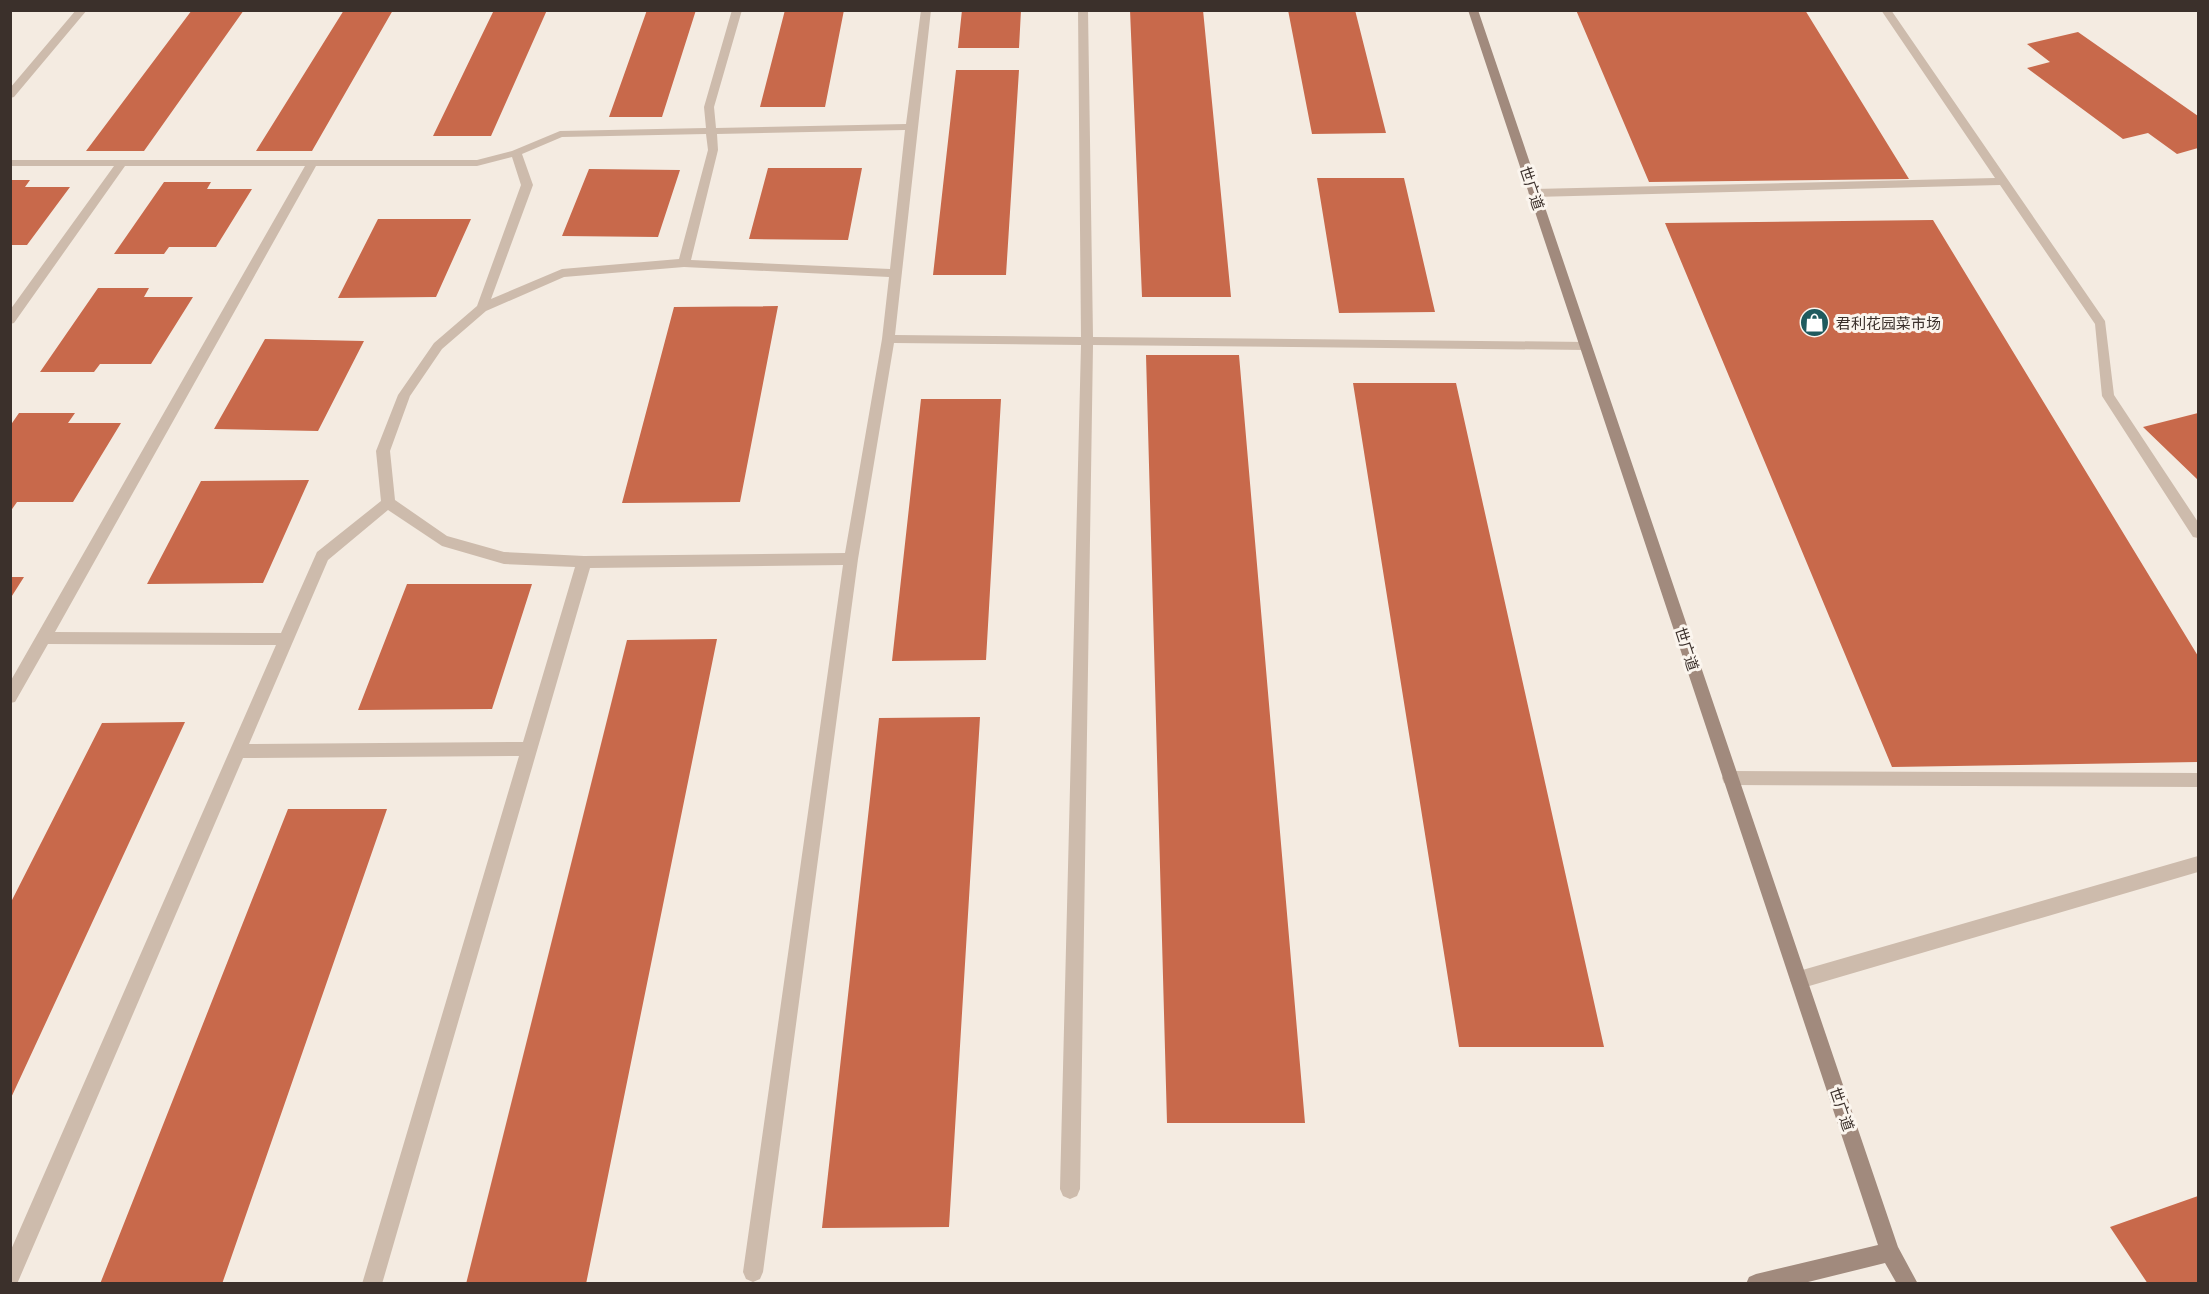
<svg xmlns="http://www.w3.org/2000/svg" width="2209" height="1294" font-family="Helvetica,'Noto Sans SC',sans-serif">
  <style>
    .building { fill: #c8694b }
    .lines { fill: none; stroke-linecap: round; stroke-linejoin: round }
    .lane { fill: #cdbbac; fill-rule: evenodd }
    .secondary { fill: #a18a7d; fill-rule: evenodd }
    .labels { text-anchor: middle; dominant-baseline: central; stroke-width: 6; stroke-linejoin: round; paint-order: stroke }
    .street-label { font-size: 15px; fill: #3b302b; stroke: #fbf5ee }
    .poi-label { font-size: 15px; fill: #3b302b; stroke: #fbf5ee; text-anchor: start }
  </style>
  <rect width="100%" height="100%" fill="#f4ebe1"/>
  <path class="building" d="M 192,10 L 244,10 L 144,151 L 86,151 Z
    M 344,10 L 393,10 L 312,151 L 256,151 Z
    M 494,10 L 547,10 L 491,136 L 433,136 Z
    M 647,10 L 696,10 L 662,117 L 609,117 Z
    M 785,10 L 844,10 L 825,107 L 760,107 Z
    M 962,10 L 1021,10 L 1019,48 L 958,48 Z
    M 1130,10 L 1203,10 L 1231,297 L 1142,297 Z
    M 1288,10 L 1355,10 L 1386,133 L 1312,134 Z
    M 1576,10 L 1805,10 L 1909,179 L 1649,182 Z
    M 2078,32 L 2198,116 L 2198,148 L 2177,154 L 2148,133 L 2123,139 L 2027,68 L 2050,62 L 2027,44 Z
    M 956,70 L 1019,70 L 1006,275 L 933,275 Z
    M 768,168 L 862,168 L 848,240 L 749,239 Z
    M 589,169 L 680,170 L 658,237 L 562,236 Z
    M 1317,178 L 1404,178 L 1435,312 L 1339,313 Z
    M 10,180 L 30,180 L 25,187 L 70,187 L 27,245 L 10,245 Z
    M 164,182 L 211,182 L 207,189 L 252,189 L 216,247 L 169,247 L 164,254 L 114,254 Z
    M 378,219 L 471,219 L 436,297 L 338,298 Z
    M 1933,220 L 2198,656 L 2198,762 L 1892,767 L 1665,223 Z
    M 98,288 L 149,288 L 144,297 L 193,297 L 151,364 L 100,364 L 94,372 L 40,372 Z
    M 778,306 L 740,502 L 622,503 L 674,307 Z
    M 265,339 L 364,341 L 318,431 L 214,429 Z
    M 1146,355 L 1239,355 L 1305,1123 L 1167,1123 Z
    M 1353,383 L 1456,383 L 1604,1047 L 1459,1047 Z
    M 921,399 L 1001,399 L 986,660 L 892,661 Z
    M 19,413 L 75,413 L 68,423 L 121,423 L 73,502 L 17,502 L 10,512 L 10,426 Z
    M 2198,413 L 2198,480 L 2143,427 Z
    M 309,480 L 263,583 L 147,584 L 201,481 Z
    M 10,577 L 24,577 L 10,599 Z
    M 407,584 L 532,584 L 492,709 L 358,710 Z
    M 717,639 L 586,1284 L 466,1284 L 627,640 Z
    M 980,717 L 949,1227 L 822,1228 L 879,718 Z
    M 185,722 L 10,1100 L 10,904 L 102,723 Z
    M 288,809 L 387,809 L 222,1284 L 100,1284 Z
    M 2198,1196 L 2198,1284 L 2148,1284 L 2110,1227 Z"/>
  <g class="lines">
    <path class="lane" d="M 76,10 L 87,10 L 14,97 L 10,98 L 10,88 Z
      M 732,10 L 742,10 L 714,107 L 716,128 L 906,124 L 921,10 L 931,10 L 895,335 L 1081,337 L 1078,10 L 1088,10 L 1093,337 L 1586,342 L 1592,346 L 1586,350 L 1093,345 L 1080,1189 L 1077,1196 L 1070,1199 L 1063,1196 L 1060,1189 L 1081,345 L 894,343 L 858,559 L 763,1272 L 760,1279 L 753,1282 L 746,1279 L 743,1272 L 843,565 L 590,568 L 382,1284 L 362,1284 L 519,756 L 243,758 L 17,1284 L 10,1284 L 10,1252 L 276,645 L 48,644 L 15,702 L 10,703 L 10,682 L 305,166 L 125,166 L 14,323 L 10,324 L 10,310 L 114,166 L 10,166 L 10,160 L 477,160 L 512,151 L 560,131 L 706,128 L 704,107 ZM 905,130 L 890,269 L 691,260 L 718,150 L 717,134 ZM 706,134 L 708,150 L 679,259 L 562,269 L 491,299 L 533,185 L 522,154 L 562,137 ZM 512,157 L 521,185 L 477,306 L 434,343 L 398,395 L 376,451 L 381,501 L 317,552 L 281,633 L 55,632 L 316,166 L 477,166 ZM 684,267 L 889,277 L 882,339 L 845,553 L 584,556 L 504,552 L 447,536 L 395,500 L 390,451 L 410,396 L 442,349 L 486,311 L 564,277 ZM 388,510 L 442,546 L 504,564 L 575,567 L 523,742 L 249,744 L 328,560 Z
      M 1881,10 L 1891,10 L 2105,321 L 2114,395 L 2198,522 L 2198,538 L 2193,537 L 2102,396 L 2095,324 L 2000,185 L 1534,197 L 1528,193 L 1534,189 L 1995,178 Z
      M 1730,771 L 2198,773 L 2198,787 L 1730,785 L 1724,783 L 1722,778 L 1724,773 Z
      M 2198,856 L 2198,872 L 1799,989 L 1793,986 L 1790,980 L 1793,974 L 1799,971 Z"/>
    <path class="secondary" d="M 1468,10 L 1478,10 L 1898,1247 L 1918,1284 L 1897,1284 L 1885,1263 L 1800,1284 L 1746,1284 L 1749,1277 L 1756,1274 L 1878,1245 Z"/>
  </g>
  <defs>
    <symbol id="shop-disc" viewBox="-11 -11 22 22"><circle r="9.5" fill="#1f5a5e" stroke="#fbf5ee"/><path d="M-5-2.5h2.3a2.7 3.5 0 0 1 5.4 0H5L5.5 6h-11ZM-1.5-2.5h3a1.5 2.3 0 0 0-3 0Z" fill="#fff"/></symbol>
  </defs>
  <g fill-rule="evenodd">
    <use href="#shop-disc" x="1798" y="306" width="33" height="33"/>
  </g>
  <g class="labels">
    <g class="street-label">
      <text transform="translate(1532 188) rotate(71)">世广道</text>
      <text transform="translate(1687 649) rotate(72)">世广道</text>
      <text transform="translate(1842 1109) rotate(71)">世广道</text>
    </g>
    <g class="poi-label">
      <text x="1836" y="323">君利花园菜市场</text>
    </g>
  </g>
  <rect width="2209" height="1294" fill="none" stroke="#3b302b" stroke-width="24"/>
</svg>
